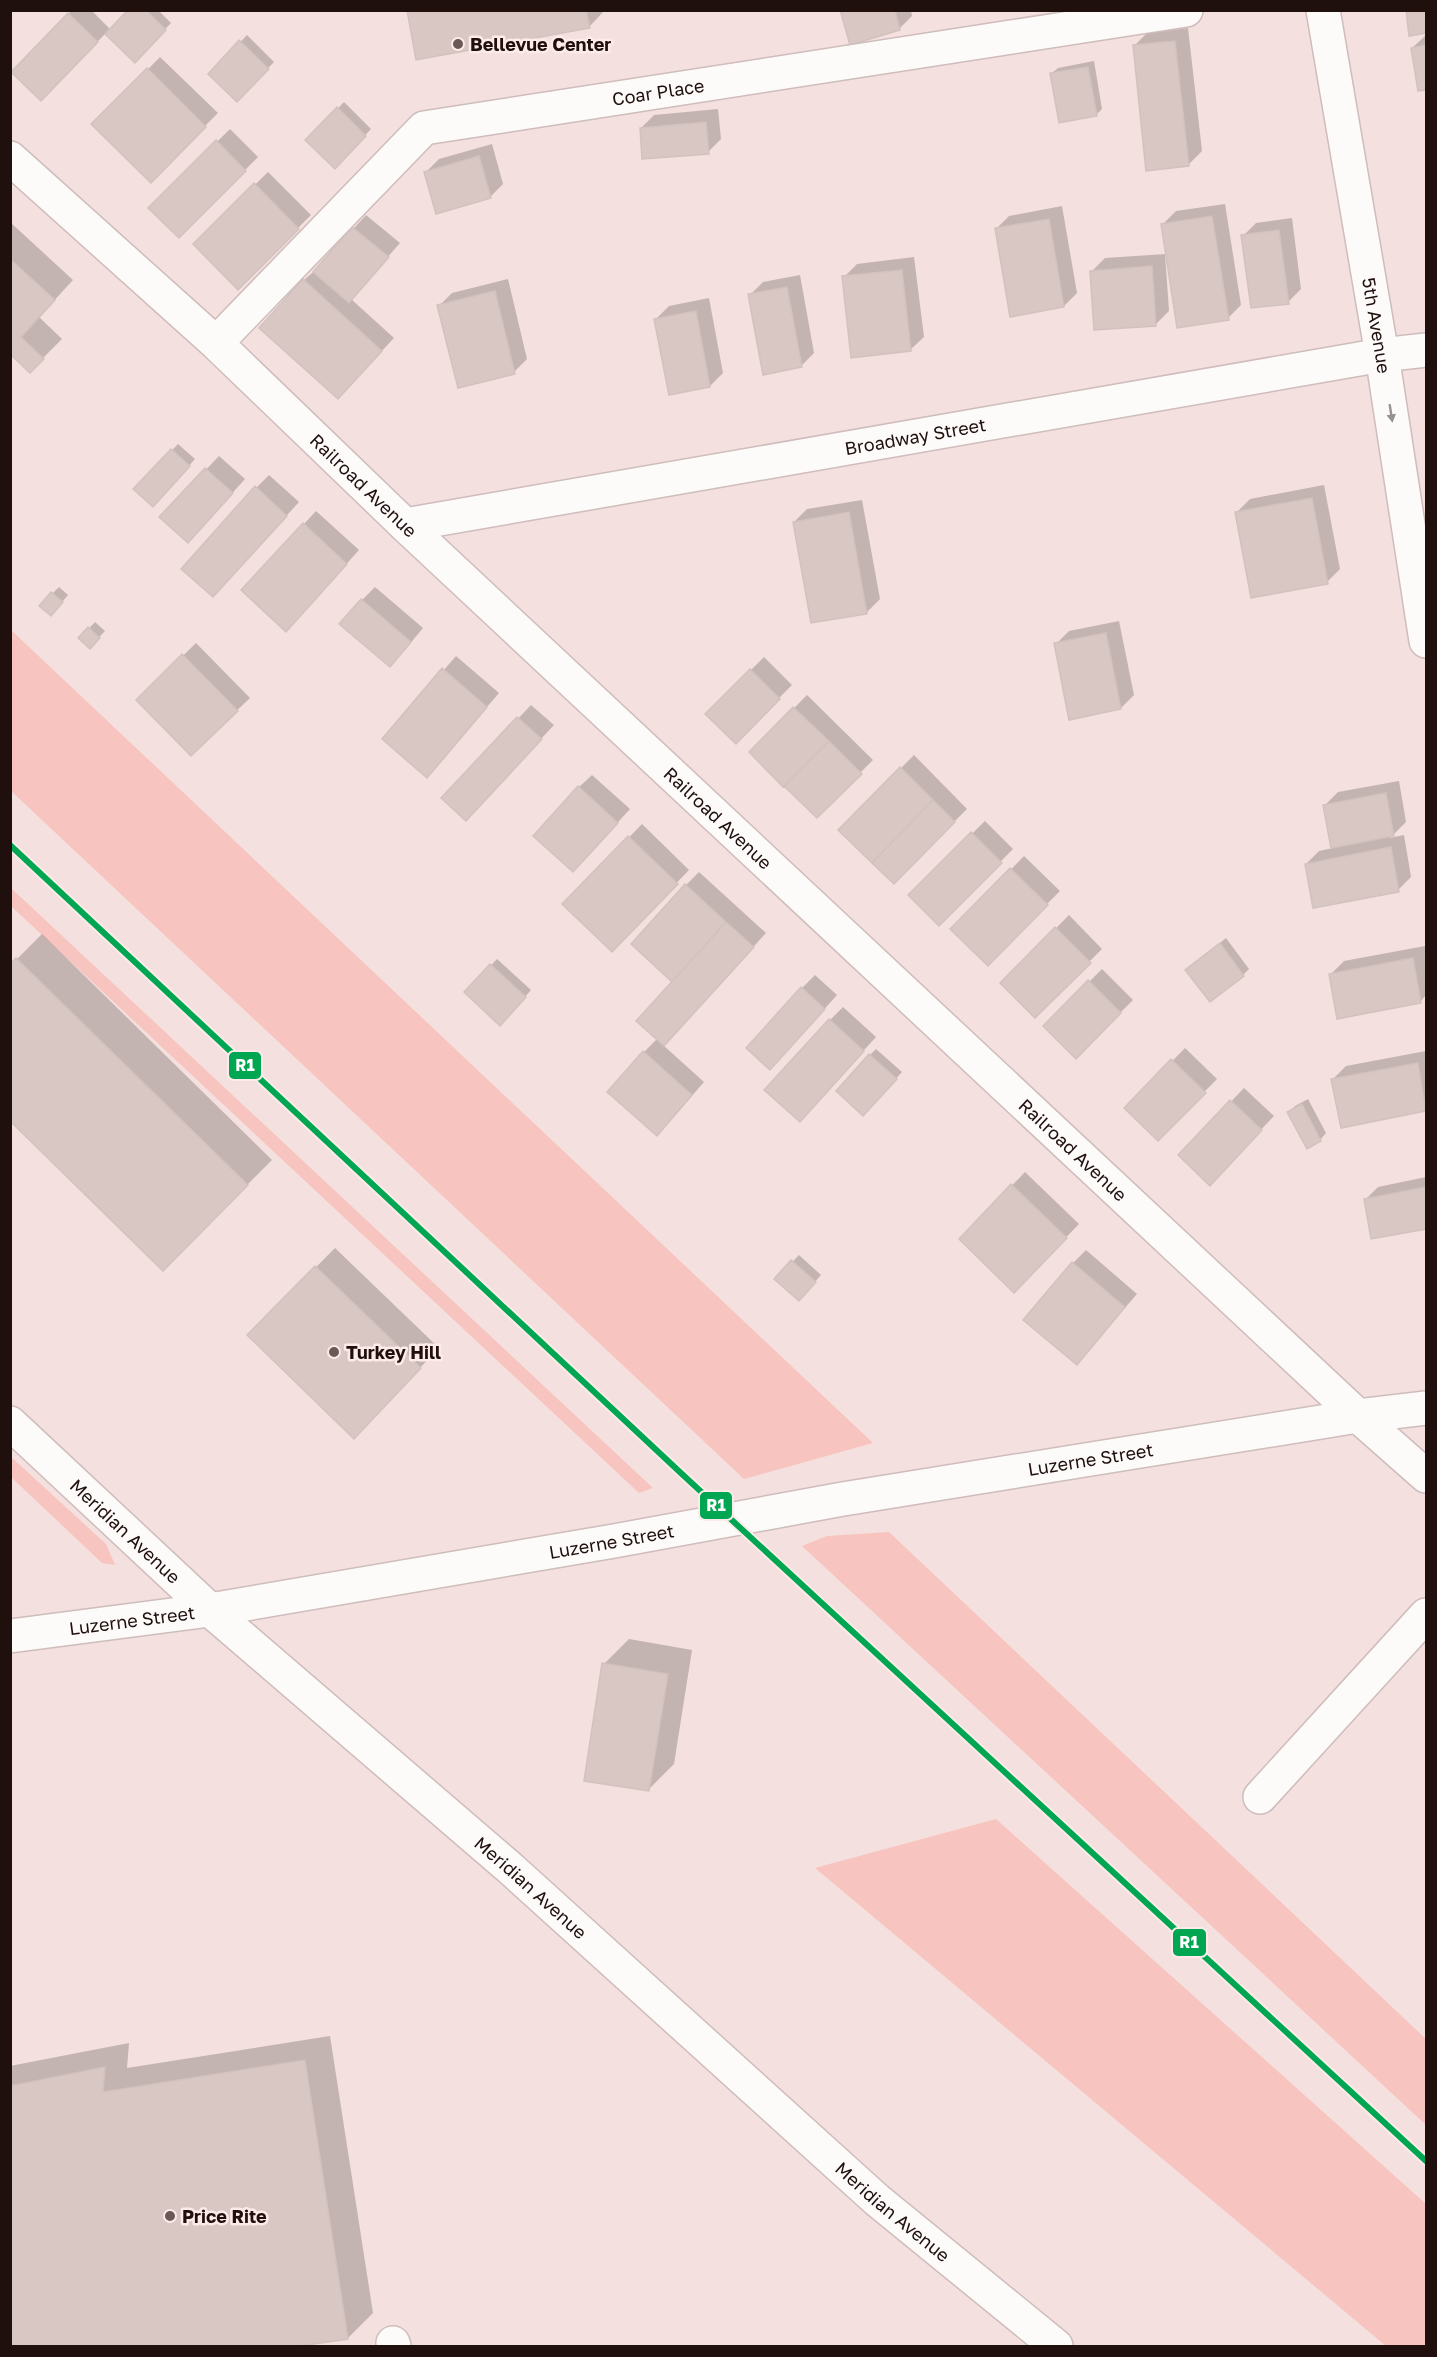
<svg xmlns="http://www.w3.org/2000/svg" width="1437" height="2357" font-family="'Golos Text',sans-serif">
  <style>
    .green { fill: #f8c4bf }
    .shadow { fill: #0003 }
    .building { fill: #d8c7c3; stroke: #d2c2be; stroke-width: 1.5 }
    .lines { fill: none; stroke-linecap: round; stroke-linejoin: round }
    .minor-casing { stroke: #cebdbb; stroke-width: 36 }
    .minor { stroke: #fdfafa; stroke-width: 33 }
    .rail-1-casing { stroke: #fdebe9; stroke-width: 10 }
    .rail-1 { stroke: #00a651; stroke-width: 6 }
    .oneway { fill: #999190 }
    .poi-dot { fill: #6a5957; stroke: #fdebe9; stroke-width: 2 }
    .labels { text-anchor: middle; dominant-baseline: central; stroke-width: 5; stroke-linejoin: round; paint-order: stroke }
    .poi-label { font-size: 18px; font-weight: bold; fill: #1f100e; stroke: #fdebe9; text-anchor: start }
    .street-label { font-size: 18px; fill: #1f100e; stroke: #fdebe9 }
    .line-badge { stroke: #fdebe9; stroke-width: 2 }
    .badge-label { font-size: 16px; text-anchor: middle; font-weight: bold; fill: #fff }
  </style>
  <rect width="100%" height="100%" fill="#f4e0de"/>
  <path class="green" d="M 10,630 L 11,630 L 873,1443 L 744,1479 L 11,791 Z
    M 10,888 L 11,888 L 653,1488 L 639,1493 L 11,906 Z
    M 10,1456 L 106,1544 L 115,1565 L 102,1563 L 11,1477 Z
    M 889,1532 L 1426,2039 L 1426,2125 L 802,1546 L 827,1536 Z
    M 996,1819 L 1426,2204 L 1426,2346 L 1386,2346 L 815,1868 Z"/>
  <path class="shadow" d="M 72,10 L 91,10 L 111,30 L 130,10 L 158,10 L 171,23 L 135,61 L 106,33 L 41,99 L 13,72 Z
    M 408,10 L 605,10 L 589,27 Z
    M 842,10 L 911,10 L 912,16 L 899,29 Z
    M 1188,28 L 1202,151 L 1189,164 L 1134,46 L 1147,33 Z
    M 247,35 L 274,62 L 237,100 L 210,74 Z
    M 1426,35 L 1426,88 L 1419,90 L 1412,48 Z
    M 160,57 L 218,113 L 151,180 L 94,124 Z
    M 1094,61 L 1102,109 L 1096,115 L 1051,74 L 1058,68 Z
    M 344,102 L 371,129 L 335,167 L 307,140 Z
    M 718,109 L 721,139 L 708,152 L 641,128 L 654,115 Z
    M 230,129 L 258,157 L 179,236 L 150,208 Z
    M 492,144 L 503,184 L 490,197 L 426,172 L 439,159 Z
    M 268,172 L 311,215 L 238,288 L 195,244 Z
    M 1225,204 L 1241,305 L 1228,318 L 1163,224 L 1176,211 Z
    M 1062,206 L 1077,293 L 1064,306 L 996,229 L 1009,216 Z
    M 366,215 L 400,243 L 351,299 L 394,338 L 351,384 L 304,280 L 318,268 Z
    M 1292,218 L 1301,289 L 1288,302 L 1243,236 L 1256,223 Z
    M 10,222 L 73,280 L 39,317 L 62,339 L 30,371 L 10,352 Z
    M 1165,254 L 1169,311 L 1156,324 L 1092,271 L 1105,258 L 1166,254 Z
    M 914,257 L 924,337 L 910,350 L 844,277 L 857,264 Z
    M 800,275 L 814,353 L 801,366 L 750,295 L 763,282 Z
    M 508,279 L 527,359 L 514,372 L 439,306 L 452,293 Z
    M 709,298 L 723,373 L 710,386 L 656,319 L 669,306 Z
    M 178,444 L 195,459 L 159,499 L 135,489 Z
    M 219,456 L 245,479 L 200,529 L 161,517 Z
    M 269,475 L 299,502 L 226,582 L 256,488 Z
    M 1324,485 L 1340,569 L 1327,582 L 1237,512 L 1250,499 Z
    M 862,500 L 880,599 L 867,612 L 794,522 L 807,509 Z
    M 316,511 L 359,550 L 299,617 L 304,524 Z
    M 59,587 L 68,595 L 57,608 L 53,593 Z
    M 375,587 L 423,628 L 403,652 L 362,600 Z
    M 1119,621 L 1134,695 L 1121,708 L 1056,644 L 1069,631 Z
    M 95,622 L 105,631 L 90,647 L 80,638 Z
    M 196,643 L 250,698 L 191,754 L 138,700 Z
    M 456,656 L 499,693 L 439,763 L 384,739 Z
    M 764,657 L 792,685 L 736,741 L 707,714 Z
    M 807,695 L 873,760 L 817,816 L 751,752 Z
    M 531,705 L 554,725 L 478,806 L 443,798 Z
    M 914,755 L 967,809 L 894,882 L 840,830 Z
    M 592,775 L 630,809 L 586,857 L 579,787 Z
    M 1399,781 L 1406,822 L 1390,838 L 1404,835 L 1411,877 L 1398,890 L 1306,864 L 1319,851 L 1333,848 L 1325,805 L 1338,792 Z
    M 985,821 L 1013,849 L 939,924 L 910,895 Z
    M 642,824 L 689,870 L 612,950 L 564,904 Z
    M 1024,856 L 1060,891 L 988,963 L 953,929 Z
    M 699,872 L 766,933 L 663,1045 L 704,1082 L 670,1121 L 644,1052 L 658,1038 L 674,981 L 686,885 Z
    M 1069,915 L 1102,949 L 1035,1016 L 1002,983 Z
    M 42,934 L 272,1160 L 163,1269 L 10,966 Z
    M 1226,938 L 1249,969 L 1243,975 L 1187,970 Z
    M 1425,946 L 1426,995 L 1420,1002 L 1331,974 L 1344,961 Z
    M 497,959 L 531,990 L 506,1018 L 466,992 Z
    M 1102,969 L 1133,1000 L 1076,1057 L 1045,1026 Z
    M 815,975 L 837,995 L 783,1055 L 802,988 Z
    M 843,1007 L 876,1037 L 812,1107 L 830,1020 Z
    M 1185,1048 L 1217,1079 L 1158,1139 L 1126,1108 Z
    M 876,1049 L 902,1072 L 869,1108 L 870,1055 Z
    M 1426,1051 L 1426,1110 L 1342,1126 L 1333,1079 L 1346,1066 Z
    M 1244,1088 L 1274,1116 L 1222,1171 L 1180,1155 Z
    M 1308,1099 L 1326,1133 L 1320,1140 L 1289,1112 L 1295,1106 Z
    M 1025,1172 L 1079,1224 L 1014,1291 L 961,1239 Z
    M 1426,1177 L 1426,1227 L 1372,1238 L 1365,1200 L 1378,1187 Z
    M 335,1248 L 439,1348 L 373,1417 L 249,1335 Z
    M 1086,1250 L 1137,1294 L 1077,1363 L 1073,1263 Z
    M 799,1255 L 821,1275 L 805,1293 L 776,1279 Z
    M 629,1639 L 692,1650 L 674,1764 L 649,1789 L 604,1664 Z
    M 330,2036 L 373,2313 L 348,2338 L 291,2346 L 10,2346 L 10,2066 L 129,2043 L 127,2068 Z"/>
  <path class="building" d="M 128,10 L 146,10 L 166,30 L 135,63 L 105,34 Z
    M 407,10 L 586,10 L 590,28 L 416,60 Z
    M 840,10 L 895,10 L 900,30 L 850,45 Z
    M 1406,10 L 1426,10 L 1426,33 L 1409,36 Z
    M 68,13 L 98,42 L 41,101 L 11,72 Z
    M 239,40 L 269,69 L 237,102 L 208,74 Z
    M 1175,41 L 1189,166 L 1146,171 L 1133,45 Z
    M 1426,45 L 1426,90 L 1418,91 L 1411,48 Z
    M 1088,67 L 1097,116 L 1059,123 L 1050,73 Z
    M 147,68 L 206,127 L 151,183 L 91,124 Z
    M 337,107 L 366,136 L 335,169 L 305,140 Z
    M 706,122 L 709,154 L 642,159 L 640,128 Z
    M 216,140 L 246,171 L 179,238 L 148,208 Z
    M 479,156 L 491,198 L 436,214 L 424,172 Z
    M 254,183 L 299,229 L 238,290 L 193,244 Z
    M 1212,216 L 1229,320 L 1177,328 L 1161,224 Z
    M 1049,219 L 1064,307 L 1010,317 L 995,228 Z
    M 352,227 L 389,257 L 349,303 L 313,272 Z
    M 1279,230 L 1289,304 L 1251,308 L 1241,235 Z
    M 10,259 L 55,300 L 21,337 L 44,359 L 30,373 L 10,354 Z
    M 1152,266 L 1156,326 L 1094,330 L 1090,271 Z
    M 902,270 L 911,351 L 851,358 L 842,276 Z
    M 303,279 L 382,351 L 338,399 L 259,328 Z
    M 787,287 L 802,367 L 763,375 L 748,294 Z
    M 495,291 L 515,374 L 458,388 L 437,305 Z
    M 696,311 L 710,387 L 669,395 L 654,319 Z
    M 171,449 L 190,466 L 153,507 L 133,489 Z
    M 205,468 L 233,493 L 188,543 L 159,517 Z
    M 255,486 L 287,516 L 213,597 L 181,569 Z
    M 1312,498 L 1328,584 L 1251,598 L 1235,512 Z
    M 849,512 L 867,614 L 811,623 L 793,522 Z
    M 303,523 L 347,564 L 286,632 L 241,590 Z
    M 51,592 L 63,602 L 51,616 L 39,606 Z
    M 361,599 L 411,642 L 390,667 L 339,624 Z
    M 88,627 L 100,638 L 90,649 L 78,638 Z
    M 1106,633 L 1121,709 L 1069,720 L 1054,643 Z
    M 182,654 L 238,711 L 191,756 L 136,700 Z
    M 442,668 L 487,707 L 427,778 L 382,739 Z
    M 750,669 L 780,699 L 736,744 L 705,714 Z
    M 793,707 L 829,741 L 783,787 L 749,752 Z
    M 517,717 L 542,739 L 466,821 L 441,798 Z
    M 829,741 L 862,774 L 817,818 L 784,786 Z
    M 900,767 L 933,800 L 872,863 L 838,830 Z
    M 578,786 L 618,823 L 573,872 L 533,836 Z
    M 1386,793 L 1394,836 L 1331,848 L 1323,805 Z
    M 933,800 L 955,822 L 894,884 L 872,863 Z
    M 971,832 L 1002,863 L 939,926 L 908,895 Z
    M 628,836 L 678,884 L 612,952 L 562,904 Z
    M 1391,847 L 1399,892 L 1313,908 L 1305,864 Z
    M 1010,868 L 1048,905 L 988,966 L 950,929 Z
    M 685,884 L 726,922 L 672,982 L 631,944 Z
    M 726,922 L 754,947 L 664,1046 L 636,1021 Z
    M 1055,927 L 1091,963 L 1035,1018 L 1000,983 Z
    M 1220,943 L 1244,976 L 1210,1002 L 1185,970 Z
    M 16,958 L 248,1185 L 163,1271 L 10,1121 L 10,964 Z
    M 1413,958 L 1421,1003 L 1337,1019 L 1329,974 Z
    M 490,964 L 526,997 L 500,1026 L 464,992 Z
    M 1088,980 L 1121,1013 L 1076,1059 L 1043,1026 Z
    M 801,987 L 825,1009 L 770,1070 L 746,1048 Z
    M 829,1019 L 864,1051 L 800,1122 L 764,1090 Z
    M 643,1051 L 692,1095 L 657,1136 L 607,1092 Z
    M 869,1054 L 897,1079 L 863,1116 L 836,1091 Z
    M 1171,1059 L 1206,1093 L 1158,1141 L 1124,1108 Z
    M 1418,1063 L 1426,1111 L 1341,1128 L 1331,1079 Z
    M 1230,1100 L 1262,1130 L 1210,1186 L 1178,1155 Z
    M 1302,1104 L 1321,1141 L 1307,1149 L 1287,1112 Z
    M 1011,1184 L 1067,1238 L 1014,1293 L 959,1239 Z
    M 1426,1187 L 1426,1229 L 1371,1239 L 1364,1199 Z
    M 791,1260 L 816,1282 L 799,1301 L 774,1279 Z
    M 1072,1262 L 1125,1307 L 1077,1365 L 1023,1320 Z
    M 315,1266 L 421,1368 L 354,1439 L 247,1335 Z
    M 602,1663 L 668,1674 L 649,1791 L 584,1781 Z
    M 305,2060 L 348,2339 L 300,2346 L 10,2346 L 10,2086 L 105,2067 L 103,2092 Z"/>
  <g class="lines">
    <defs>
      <g id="minor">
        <path id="s1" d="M 1323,10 L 1382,355 L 1426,641"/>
        <path id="s2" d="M 10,158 L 216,343 L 405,525 L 1358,1416 L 1426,1476"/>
        <path id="s3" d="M 216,343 L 424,128 L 1186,10"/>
        <path id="s4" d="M 405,525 L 1382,355 L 1426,350"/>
        <path id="s5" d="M 10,1423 L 210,1610 L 510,1868 L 877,2200 L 1056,2346"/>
        <path id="s6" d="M 10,1636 L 210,1610 L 614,1541 L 843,1499 L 1358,1416 L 1426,1408"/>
        <path d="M 1260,1797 L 1426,1615"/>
        <path d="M 393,2343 L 394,2346"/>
      </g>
    </defs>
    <use href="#minor" class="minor-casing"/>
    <use href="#minor" class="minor"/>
    <defs>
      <path id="rail-1" d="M 10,845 L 683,1475 L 1426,2161"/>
    </defs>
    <use href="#rail-1" class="rail-1-casing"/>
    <use href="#rail-1" class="rail-1"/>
  </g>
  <defs><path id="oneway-solid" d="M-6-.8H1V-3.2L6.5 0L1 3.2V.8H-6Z" transform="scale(1.5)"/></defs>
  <use class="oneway" href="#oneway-solid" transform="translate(1391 413) rotate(81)"/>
  <g class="poi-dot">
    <circle cx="458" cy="44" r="6"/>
    <circle cx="334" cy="1352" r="6"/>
    <circle cx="170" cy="2216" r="6"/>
  </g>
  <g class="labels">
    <g class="poi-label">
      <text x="470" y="44">Bellevue Center</text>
      <text x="346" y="1352">Turkey Hill</text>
      <text x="182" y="2216">Price Rite</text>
    </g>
    <g class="street-label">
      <text stroke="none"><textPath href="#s3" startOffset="536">Coar Place</textPath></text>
      <text stroke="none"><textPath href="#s1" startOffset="320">5th Avenue</textPath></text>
      <text stroke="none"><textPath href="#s4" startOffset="518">Broadway Street</textPath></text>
      <text stroke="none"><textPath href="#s2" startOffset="482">Railroad Avenue</textPath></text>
      <text stroke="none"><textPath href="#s2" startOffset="968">Railroad Avenue</textPath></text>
      <text stroke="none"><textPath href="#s2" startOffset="1454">Railroad Avenue</textPath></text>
      <text stroke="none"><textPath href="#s6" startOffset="1095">Luzerne Street</textPath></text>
      <text stroke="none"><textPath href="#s5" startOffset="158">Meridian Avenue</textPath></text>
      <text stroke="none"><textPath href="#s6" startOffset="609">Luzerne Street</textPath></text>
      <text stroke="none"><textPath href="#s6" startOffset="123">Luzerne Street</textPath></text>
      <text stroke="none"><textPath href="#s5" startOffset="698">Meridian Avenue</textPath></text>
      <text stroke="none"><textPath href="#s5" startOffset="1184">Meridian Avenue</textPath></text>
    </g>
  </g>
  <g class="line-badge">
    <rect x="228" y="1051" width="34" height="29" rx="6" fill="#00a651"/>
    <rect x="699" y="1491" width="34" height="29" rx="6" fill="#00a651"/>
    <rect x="1172" y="1928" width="35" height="29" rx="6" fill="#00a651"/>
  </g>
  <g class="badge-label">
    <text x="245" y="1071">R1</text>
    <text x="716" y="1511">R1</text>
    <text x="1189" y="1948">R1</text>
  </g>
  <rect width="1437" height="2357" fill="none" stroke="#1f100e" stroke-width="24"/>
</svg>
